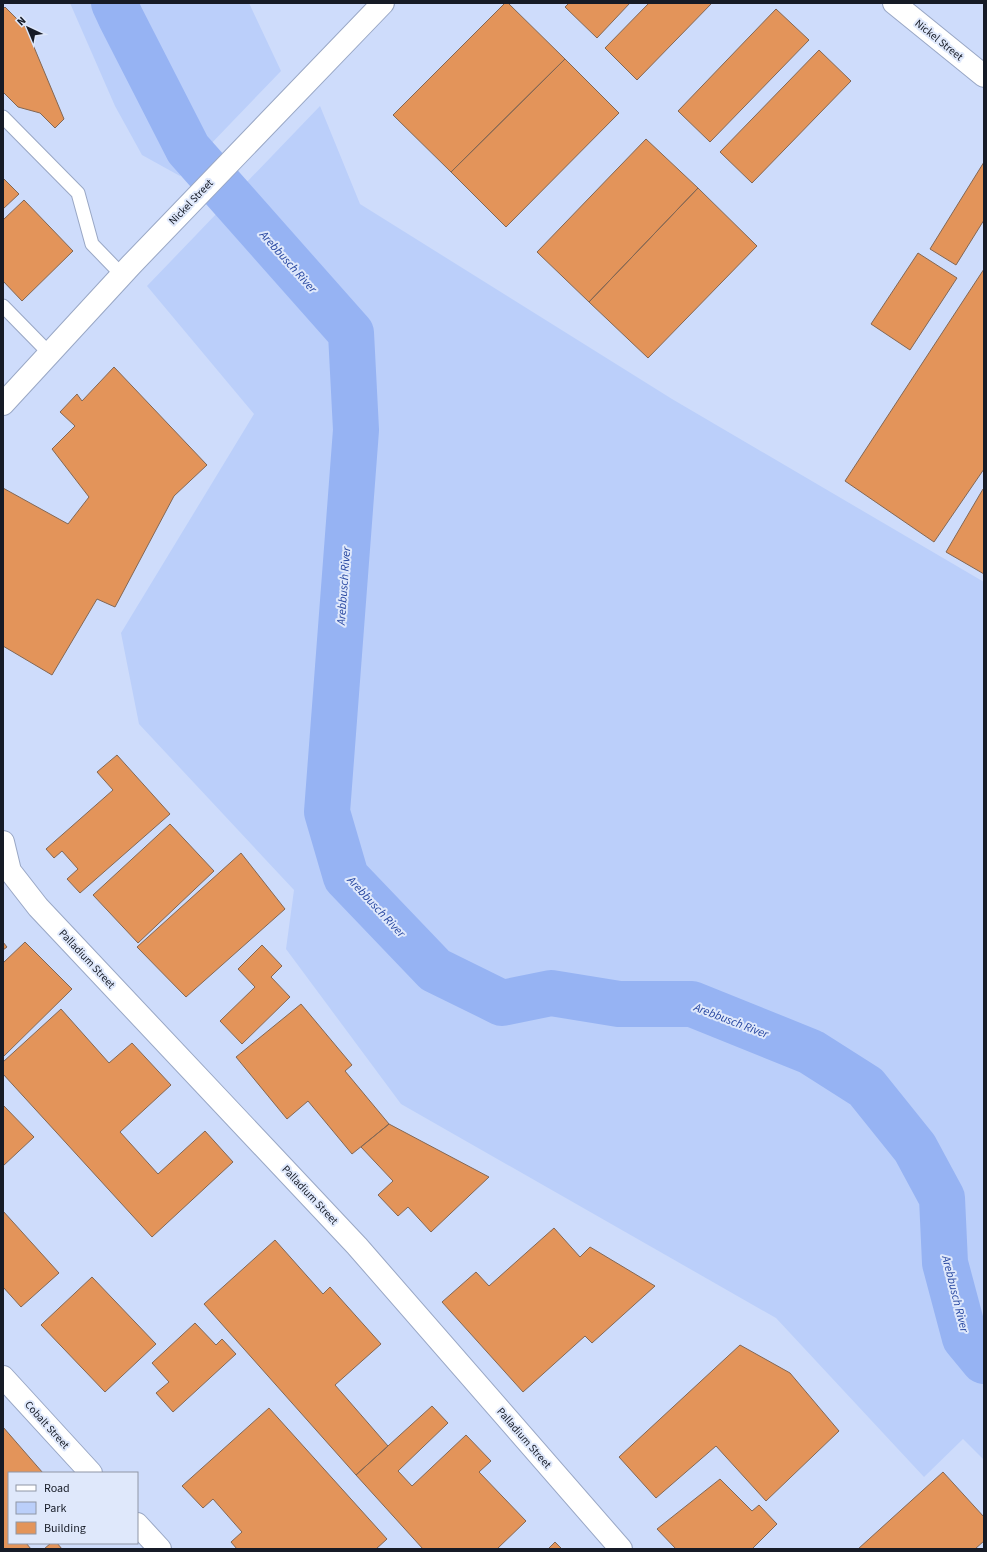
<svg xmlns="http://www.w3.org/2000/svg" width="987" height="1552" font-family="'Source Sans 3',sans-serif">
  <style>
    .built { fill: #cedcfb; fill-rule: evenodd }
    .green { fill: #bbcffa }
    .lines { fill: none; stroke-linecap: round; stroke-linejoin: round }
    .river { stroke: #96b3f3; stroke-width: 46 }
    .building { fill: #e3945a; stroke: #836754 }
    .lane-casing { stroke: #99a7c5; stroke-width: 15 }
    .street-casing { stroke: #99a7c5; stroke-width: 24 }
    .secondary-casing { stroke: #99a7c5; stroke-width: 24 }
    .lane { stroke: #fff; stroke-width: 13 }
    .street { stroke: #fff; stroke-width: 22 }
    .secondary { stroke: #fff; stroke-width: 22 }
    .labels { text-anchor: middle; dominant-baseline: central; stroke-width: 4; stroke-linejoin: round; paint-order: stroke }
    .street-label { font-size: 11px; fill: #161b26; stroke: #dfe8fb }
    .water-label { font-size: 12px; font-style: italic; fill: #2747a1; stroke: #dfe8fb }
  </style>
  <rect width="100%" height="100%" fill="#dfe8fb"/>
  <path class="built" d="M 3,3 L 984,3 L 984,1549 L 3,1549 ZM 9,1473 L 137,1473 L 137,1543 L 9,1543 Z"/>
  <path class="green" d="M 70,3 L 249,3 L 281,71 L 180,176 L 142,155 L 115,106 Z
    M 320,106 L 360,204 L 672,399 L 984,582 L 984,1460 L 963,1439 L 924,1477 L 776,1318 L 401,1104 L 286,949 L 294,890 L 139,724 L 121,633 L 254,414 L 147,286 Z"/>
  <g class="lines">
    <path class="river" d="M 114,3 L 121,18 L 188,149 L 351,333 L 356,430 L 327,812 L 346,877 L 435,970 L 502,1003 L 551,993 L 619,1004 L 692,1004 L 811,1052 L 866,1087 L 915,1148 L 942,1198 L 945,1263 L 965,1338 L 984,1361"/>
  </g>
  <path class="building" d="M 505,3 L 508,3 L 565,59 L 451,172 L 393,115 Z
    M 569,3 L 630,3 L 597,38 L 565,7 Z
    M 649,3 L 712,3 L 637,80 L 605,48 Z
    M 5,7 L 26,28 L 64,119 L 55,128 L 40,113 L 18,107 L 3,92 L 3,9 Z
    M 776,9 L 809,40 L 710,142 L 678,111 Z
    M 819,50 L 851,81 L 752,183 L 720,152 Z
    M 565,59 L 619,113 L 506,227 L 451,172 Z
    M 646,139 L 698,188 L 589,302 L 537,252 Z
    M 984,162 L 984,220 L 956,265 L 930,249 Z
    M 3,178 L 19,194 L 3,209 Z
    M 698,188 L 757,246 L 648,358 L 589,302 Z
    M 24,200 L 73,251 L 22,301 L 3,281 L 3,220 Z
    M 918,253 L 957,278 L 910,350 L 871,324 Z
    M 984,269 L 984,469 L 934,542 L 845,481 Z
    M 114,367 L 207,465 L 174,496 L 115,607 L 97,599 L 52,675 L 3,646 L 3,488 L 68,524 L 89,497 L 52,449 L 75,426 L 60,412 L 77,394 L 82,401 Z
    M 983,489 L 984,490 L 984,574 L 946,552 Z
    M 117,755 L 170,814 L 80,893 L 67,879 L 78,869 L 62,851 L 54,858 L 46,849 L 113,790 L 97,772 Z
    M 170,824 L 214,871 L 138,943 L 93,895 Z
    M 241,853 L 285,909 L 186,997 L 137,947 Z
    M 3,942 L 7,947 L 3,950 Z
    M 25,942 L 72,989 L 3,1057 L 3,963 Z
    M 262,945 L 282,966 L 271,977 L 290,997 L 242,1044 L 220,1021 L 255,987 L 238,969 Z
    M 301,1004 L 352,1065 L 345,1071 L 389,1124 L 352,1154 L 308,1101 L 287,1119 L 236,1057 Z
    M 61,1009 L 109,1063 L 132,1043 L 171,1085 L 120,1132 L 158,1174 L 205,1131 L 233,1162 L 152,1237 L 3,1074 L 3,1062 Z
    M 3,1105 L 34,1137 L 3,1166 Z
    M 389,1124 L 489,1177 L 431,1232 L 408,1207 L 398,1216 L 378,1195 L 393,1181 L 361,1147 Z
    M 3,1211 L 59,1273 L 21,1307 L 3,1287 Z
    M 554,1228 L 580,1257 L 590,1247 L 655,1286 L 592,1343 L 585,1336 L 523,1392 L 442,1302 L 476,1272 L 489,1286 Z
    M 275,1240 L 323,1294 L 330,1287 L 381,1344 L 335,1385 L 388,1446 L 356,1475 L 204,1304 Z
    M 92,1277 L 156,1344 L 105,1392 L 41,1325 Z
    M 195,1323 L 216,1345 L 222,1339 L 236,1354 L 173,1412 L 156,1393 L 169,1382 L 152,1363 Z
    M 740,1345 L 790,1373 L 839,1431 L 766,1501 L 716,1446 L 656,1498 L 619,1457 Z
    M 432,1406 L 448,1423 L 398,1471 L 412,1486 L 466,1435 L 491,1461 L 479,1472 L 526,1521 L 497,1549 L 423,1549 L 356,1475 Z
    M 269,1408 L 387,1539 L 376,1549 L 237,1549 L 231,1542 L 242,1532 L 213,1499 L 203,1508 L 182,1486 Z
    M 3,1427 L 43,1473 L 9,1473 L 9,1543 L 26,1543 L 31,1549 L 3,1549 Z
    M 943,1472 L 984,1517 L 984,1541 L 975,1549 L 858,1549 Z
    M 720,1479 L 752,1511 L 759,1505 L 777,1524 L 752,1549 L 676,1549 L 657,1529 Z
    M 555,1542 L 562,1549 L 548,1549 Z
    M 51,1543 L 57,1543 L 62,1549 L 44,1549 Z"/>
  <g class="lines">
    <defs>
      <path id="lane" d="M 3,117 L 78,193 L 92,244 L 122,275
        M 3,306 L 49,353"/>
      <path id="street" d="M 3,842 L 10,871 L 38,907 L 357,1246 L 621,1549
        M 3,1377 L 91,1473
        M 137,1524 L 160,1549"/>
      <path id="secondary" d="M 894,3 L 984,76
        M 3,404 L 131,265 L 383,3"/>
    </defs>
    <use href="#lane" class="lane-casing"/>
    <use href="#street" class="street-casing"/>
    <use href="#secondary" class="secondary-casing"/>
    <use href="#lane" class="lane"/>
    <use href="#street" class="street"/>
    <use href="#secondary" class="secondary"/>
  </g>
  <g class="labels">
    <g class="street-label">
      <text transform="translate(939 40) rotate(39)">Nickel Street</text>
      <text transform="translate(191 202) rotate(-46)">Nickel Street</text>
      <text transform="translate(87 959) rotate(47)">Palladium Street</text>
      <text transform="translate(310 1195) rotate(47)">Palladium Street</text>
      <text transform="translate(47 1425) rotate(48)">Cobalt Street</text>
      <text transform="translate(524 1438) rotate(49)">Palladium Street</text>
    </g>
    <g class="water-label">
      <text transform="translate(288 262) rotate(48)">Arebbusch River</text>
      <text transform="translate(344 586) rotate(-86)">Arebbusch River</text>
      <text transform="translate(376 907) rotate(47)">Arebbusch River</text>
      <text transform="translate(731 1021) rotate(21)">Arebbusch River</text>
      <text transform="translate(955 1294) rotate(76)">Arebbusch River</text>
    </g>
  </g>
  <rect width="987" height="1552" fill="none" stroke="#161b26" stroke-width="8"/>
  <rect x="8" y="1472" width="130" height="72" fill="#dfe8fb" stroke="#8f96a6"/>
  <rect x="16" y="1485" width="20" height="6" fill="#ffffff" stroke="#8f96a6"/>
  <text x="44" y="1492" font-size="12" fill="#161b26">Road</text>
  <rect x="16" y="1502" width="20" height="12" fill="#bbcffa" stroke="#8f96a6"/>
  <text x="44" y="1512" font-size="12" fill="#161b26">Park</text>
  <rect x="16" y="1522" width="20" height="12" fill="#e3945a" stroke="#8f96a6"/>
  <text x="44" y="1532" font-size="12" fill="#161b26">Building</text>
  <g transform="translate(28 28) rotate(316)" stroke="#dfe8fb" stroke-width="3" paint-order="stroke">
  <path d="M0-3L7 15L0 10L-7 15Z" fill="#161b26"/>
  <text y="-6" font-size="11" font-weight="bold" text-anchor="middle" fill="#161b26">N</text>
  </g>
</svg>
